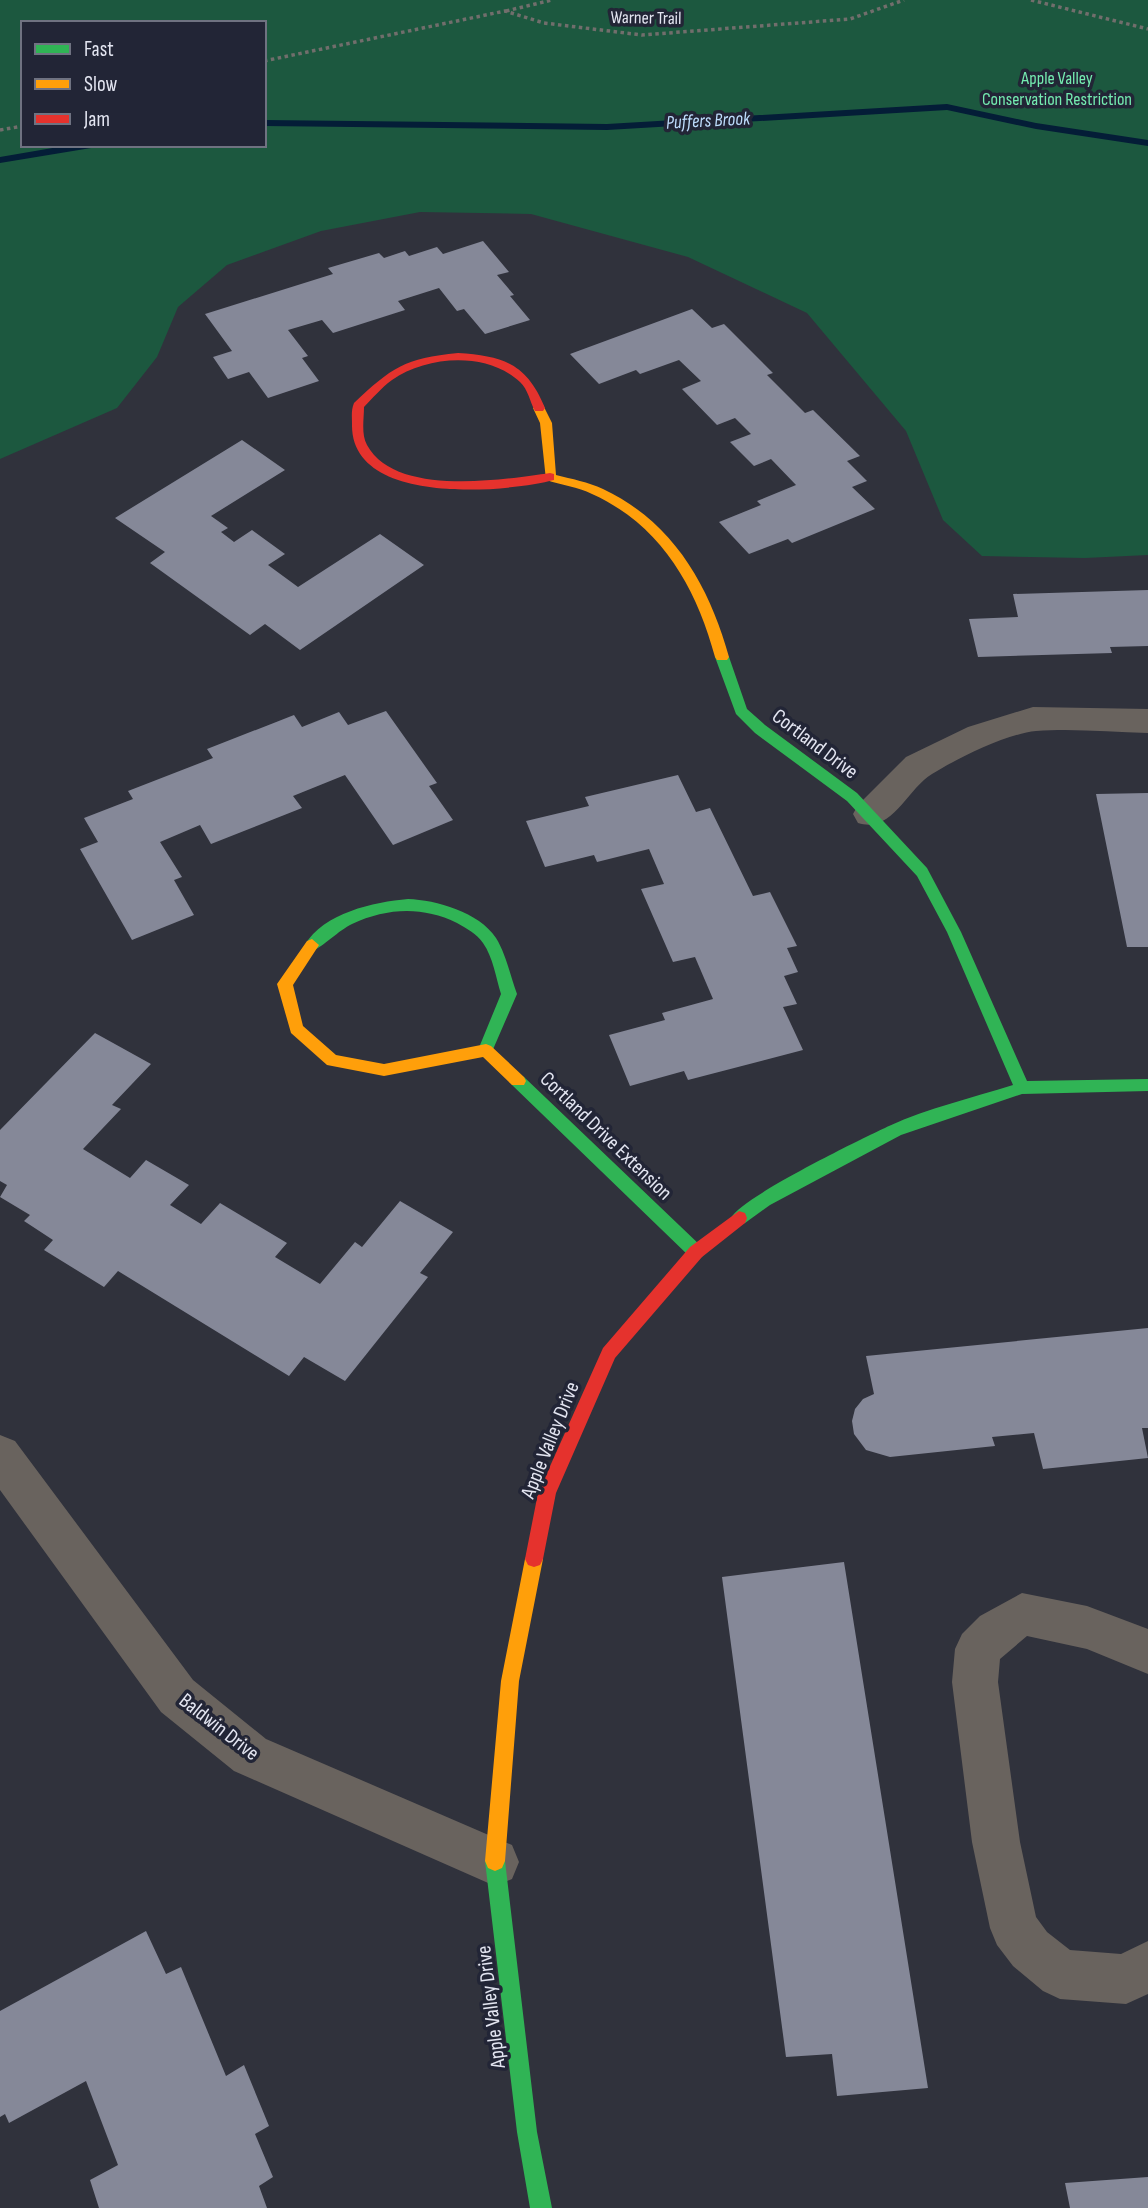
<svg xmlns="http://www.w3.org/2000/svg" width="1148" height="2208" font-family="'Sofia Sans Condensed',sans-serif">
  <style>
    .green { fill: #1c583f; fill-rule: evenodd }
    .lines { fill: none; stroke-linecap: round; stroke-linejoin: round }
    .stream { fill: #041d37; fill-rule: evenodd }
    .building { fill: #858898 }
    .path { stroke: #716e6c; stroke-width: 3.5; stroke-dasharray: 3.5 3.5; stroke-linecap: butt }
    .street { fill: #69635e; fill-rule: evenodd }
    .fast { fill: #30b455; fill-rule: evenodd }
    .slow { fill: #ff9f0a; fill-rule: evenodd }
    .jam { fill: #e5322d; fill-rule: evenodd }
    .labels { text-anchor: middle; dominant-baseline: central; stroke-width: 7; stroke-linejoin: round; paint-order: stroke }
    .far-street-label { font-size: 18px; fill: #e3e5f1; stroke: #222536 }
    .far-park-label { font-size: 18px; fill: #74ebb0; stroke: #222536 }
    .far-water-label { font-size: 19px; font-style: italic; fill: #bddcfc; stroke: #222536 }
    .street-label { font-size: 21px; fill: #e3e5f1; stroke: #222536 }
  </style>
  <rect width="100%" height="100%" fill="#30323c"/>
  <path class="green" d="M 0,0 L 1148,0 L 1148,555 L 1085,558 L 982,556 L 943,520 L 906,431 L 807,313 L 688,257 L 531,214 L 420,212 L 321,231 L 227,265 L 178,307 L 157,357 L 117,408 L 0,459 ZM 23,23 L 264,23 L 264,145 L 23,145 Z"/>
  <g class="lines">
    <path class="stream" d="M 947,104 L 1036,123 L 1148,140 L 1148,146 L 1036,129 L 947,110 L 607,130 L 264,126 L 264,120 L 607,124 Z
      M 70,145 L 96,145 L 91,148 L 0,163 L 0,157 Z"/>
  </g>
  <path class="building" d="M 483,241 L 509,272 L 497,275 L 514,295 L 510,296 L 530,320 L 485,334 L 464,309 L 457,311 L 439,288 L 398,301 L 405,310 L 333,333 L 322,320 L 288,330 L 308,356 L 302,358 L 319,381 L 268,398 L 249,372 L 228,379 L 213,357 L 232,351 L 205,314 L 333,274 L 328,268 L 379,253 L 384,258 L 405,251 L 409,256 L 437,247 L 443,254 Z
    M 692,309 L 712,328 L 724,324 L 773,373 L 767,375 L 805,413 L 813,410 L 860,456 L 847,461 L 867,481 L 852,487 L 875,509 L 792,543 L 788,539 L 749,554 L 719,522 L 761,505 L 757,501 L 796,485 L 771,459 L 754,466 L 730,442 L 751,434 L 735,418 L 717,425 L 682,389 L 701,381 L 679,360 L 640,374 L 636,370 L 599,384 L 570,354 Z
    M 242,440 L 285,470 L 211,516 L 228,528 L 221,532 L 234,542 L 252,530 L 285,554 L 268,565 L 298,587 L 380,534 L 424,565 L 300,650 L 265,624 L 250,635 L 150,563 L 165,552 L 115,518 Z
    M 1148,590 L 1148,646 L 1110,647 L 1112,653 L 978,657 L 969,619 L 1018,617 L 1013,594 Z
    M 386,711 L 437,783 L 429,786 L 453,820 L 393,845 L 345,775 L 293,796 L 302,808 L 211,844 L 200,825 L 160,842 L 182,877 L 174,880 L 194,915 L 132,940 L 80,849 L 98,842 L 84,818 L 133,799 L 128,791 L 213,758 L 207,749 L 294,715 L 302,727 L 339,712 L 348,725 Z
    M 678,775 L 696,812 L 710,808 L 753,896 L 770,892 L 797,946 L 787,948 L 798,972 L 784,976 L 797,1004 L 783,1007 L 803,1050 L 688,1080 L 684,1071 L 630,1086 L 609,1035 L 665,1020 L 662,1013 L 713,999 L 695,957 L 673,962 L 641,889 L 664,884 L 649,849 L 597,862 L 594,855 L 545,867 L 526,821 L 589,806 L 585,797 Z
    M 1148,793 L 1148,947 L 1127,947 L 1096,794 Z
    M 95,1033 L 151,1064 L 112,1105 L 121,1109 L 83,1149 L 130,1178 L 146,1160 L 189,1185 L 170,1205 L 201,1224 L 220,1203 L 287,1243 L 275,1257 L 320,1284 L 355,1242 L 362,1247 L 400,1201 L 453,1232 L 420,1273 L 428,1277 L 345,1381 L 304,1357 L 289,1376 L 118,1271 L 104,1287 L 44,1250 L 53,1240 L 24,1221 L 30,1215 L 0,1197 L 7,1185 L 0,1181 L 0,1130 Z
    M 1148,1328 L 1148,1428 L 1142,1428 L 1148,1458 L 1043,1469 L 1034,1433 L 992,1437 L 995,1446 L 890,1457 L 866,1450 L 854,1434 L 852,1421 L 855,1409 L 863,1399 L 874,1394 L 866,1356 Z
    M 844,1562 L 928,2088 L 837,2096 L 832,2054 L 786,2057 L 722,1577 Z
    M 146,1931 L 166,1974 L 181,1967 L 226,2076 L 244,2065 L 269,2126 L 255,2134 L 273,2177 L 259,2186 L 267,2208 L 99,2208 L 90,2180 L 118,2165 L 86,2081 L 9,2123 L 5,2114 L 0,2117 L 0,2011 Z
    M 1148,2177 L 1148,2208 L 1070,2208 L 1065,2183 Z"/>
  <g class="lines">
    <path class="path" d="M 1031,0 L 1148,29
      M 506,11 L 552,0
      M 264,61 L 505,11 L 544,23 L 642,35 L 850,19 L 904,0
      M 0,130 L 23,126"/>
    <path class="street" d="M 1033,707 L 1148,709 L 1148,733 C 1111,732 1072,728 1036,731 C 1006,734 958,758 932,774 C 907,789 892,834 858,823 L 853,814 L 858,805 L 906,757 L 968,727 Z
      M 0,1435 L 15,1441 L 193,1680 L 266,1739 L 512,1845 L 519,1862 L 512,1879 L 495,1886 L 234,1771 L 161,1712 L 0,1490 Z
      M 1022,1593 L 1087,1606 L 1148,1629 L 1148,1674 L 1087,1649 L 1027,1636 L 1000,1659 L 998,1682 L 1020,1842 L 1036,1917 L 1047,1932 L 1070,1950 L 1121,1954 L 1148,1941 L 1148,1994 L 1126,2004 L 1060,1999 L 1043,1991 L 1013,1966 L 997,1945 L 990,1928 L 972,1842 L 952,1682 L 955,1649 L 962,1634 L 980,1616 Z"/>
    <path class="fast" d="M 722,652 L 729,657 L 747,709 L 765,725 L 857,793 L 927,868 L 961,932 L 1027,1081 L 1148,1079 L 1148,1091 L 1022,1094 L 901,1135 L 770,1205 L 745,1223 L 739,1225 L 733,1223 L 731,1218 C 740,1198 863,1138 889,1126 C 928,1108 972,1098 1013,1085 L 947,932 L 917,876 L 847,801 L 755,733 L 736,714 L 715,657 Z
      M 408,899 C 436,900 479,912 496,938 C 506,954 510,975 517,994 L 491,1054 L 481,1054 L 478,1050 L 501,994 C 496,978 493,957 483,943 C 477,934 466,928 457,923 C 422,906 387,908 352,924 C 339,930 323,947 312,951 L 305,945 C 323,913 374,902 408,899 Z
      M 518,1075 L 524,1077 L 702,1247 L 704,1252 L 702,1257 L 696,1259 L 690,1257 L 512,1085 L 510,1081 L 512,1077 Z
      M 495,1851 L 502,1854 L 505,1861 L 537,2132 L 552,2208 L 530,2208 L 517,2132 L 485,1861 L 488,1854 Z"/>
    <path class="slow" d="M 539,404 L 543,405 L 552,423 L 556,475 C 572,479 588,482 603,489 C 673,522 709,585 729,657 L 727,660 L 717,660 L 715,657 C 696,587 661,525 592,494 C 578,487 561,485 546,480 L 540,423 L 533,408 Z
      M 312,939 L 319,945 L 293,985 L 303,1026 L 336,1055 L 384,1064 L 486,1044 L 491,1046 L 524,1077 L 526,1081 L 524,1085 L 512,1085 L 483,1057 L 384,1076 L 327,1065 L 291,1033 L 277,984 L 307,941 Z
      M 534,1551 L 540,1553 L 543,1559 L 519,1681 L 505,1861 L 502,1868 L 495,1871 L 488,1868 L 485,1861 L 501,1681 L 525,1559 L 528,1553 Z"/>
    <path class="jam" d="M 458,353 C 504,356 527,364 545,408 L 543,411 L 535,411 C 530,402 528,389 520,382 C 486,351 427,356 392,380 C 381,388 373,398 364,407 C 364,419 361,434 367,445 C 395,497 502,480 550,473 L 554,474 L 554,480 C 503,493 350,506 352,424 C 352,417 351,410 354,403 C 391,368 405,358 458,353 Z
      M 739,1211 L 745,1213 L 747,1218 L 745,1223 L 702,1257 L 615,1358 L 556,1493 L 543,1559 L 540,1565 L 534,1567 L 528,1565 L 525,1559 L 538,1493 L 603,1348 L 690,1247 Z"/>
  </g>
  <g class="labels">
    <g class="far-street-label">
      <text transform="translate(646 18) rotate(1)">Warner Trail</text>
    </g>
    <g class="far-park-label">
      <text x="1057" y="78">Apple Valley<tspan x="1057" dy="21">Conservation Restriction</tspan></text>
    </g>
    <g class="far-water-label">
      <text transform="translate(708 121) rotate(-3)">Puffers Brook</text>
    </g>
    <g class="street-label">
      <text transform="translate(815 744) rotate(37)">Cortland Drive</text>
      <text transform="translate(606 1136) rotate(44)">Cortland Drive Extension</text>
      <text transform="translate(550 1440) rotate(-68)">Apple Valley Drive</text>
      <text transform="translate(219 1727) rotate(38)">Baldwin Drive</text>
      <text transform="translate(491 2007) rotate(-97)">Apple Valley Drive</text>
    </g>
  </g>
  <rect x="21" y="21" width="245" height="126" fill="#222536" stroke="#6f7281" stroke-width="2"/>
  <rect x="35" y="44" width="35" height="10" fill="#30b455" stroke="#6f7281" stroke-width="2"/>
  <text x="84" y="56" font-size="21" fill="#e3e5f1">Fast</text>
  <rect x="35" y="79" width="35" height="10" fill="#ff9f0a" stroke="#6f7281" stroke-width="2"/>
  <text x="84" y="91" font-size="21" fill="#e3e5f1">Slow</text>
  <rect x="35" y="114" width="35" height="10" fill="#e5322d" stroke="#6f7281" stroke-width="2"/>
  <text x="84" y="126" font-size="21" fill="#e3e5f1">Jam</text>
</svg>
